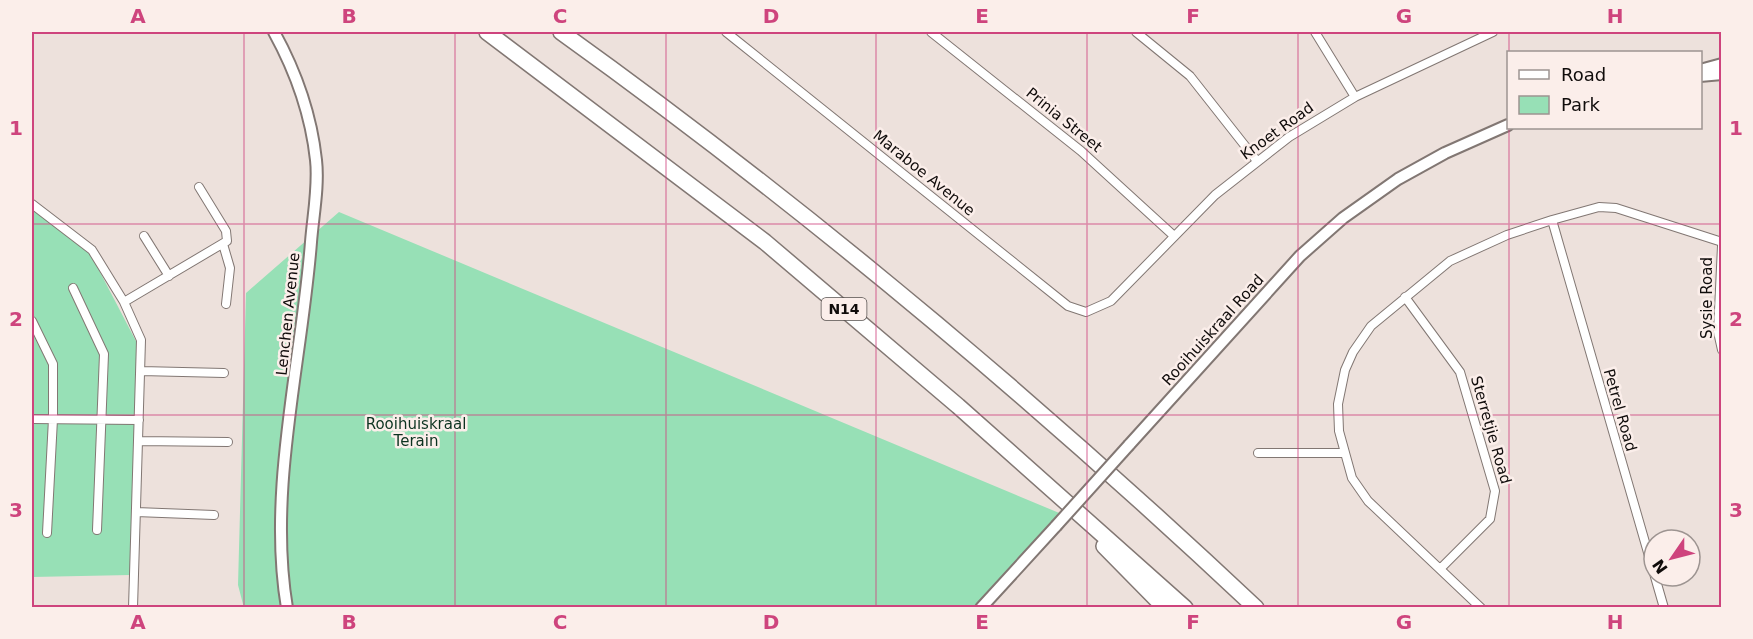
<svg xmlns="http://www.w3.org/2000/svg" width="1753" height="639" font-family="'DejaVu Sans',sans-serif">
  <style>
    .green { fill: #97e0b6 }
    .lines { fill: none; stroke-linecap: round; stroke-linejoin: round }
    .street-casing { stroke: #827773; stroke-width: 10 }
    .secondary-casing { stroke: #827773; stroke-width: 14 }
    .highway-casing { stroke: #827773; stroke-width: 18 }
    .street { stroke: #fff; stroke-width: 8 }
    .secondary { stroke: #fff; stroke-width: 10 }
    .highway { stroke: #fff; stroke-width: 15 }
    .secondary-bridge-casing { stroke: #827773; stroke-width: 14; stroke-linecap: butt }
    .secondary-bridge { stroke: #fff; stroke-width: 10 }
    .grid { fill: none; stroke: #ce447d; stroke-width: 1.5; stroke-opacity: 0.55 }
    .labels { text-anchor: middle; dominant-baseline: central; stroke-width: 5; stroke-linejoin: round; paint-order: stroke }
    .shield { fill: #fbeeea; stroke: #56504e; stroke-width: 1.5 }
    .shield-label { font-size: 14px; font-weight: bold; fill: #100c0b }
    .street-label { font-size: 15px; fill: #100c0b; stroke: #fbeeea }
    .park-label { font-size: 15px; fill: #0c3320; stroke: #fbeeea }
    .neatline { fill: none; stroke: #ce447d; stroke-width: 2 }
    .grid-label { font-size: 20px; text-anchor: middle; font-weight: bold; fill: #ce447d }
  </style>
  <rect width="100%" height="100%" fill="#ede1dc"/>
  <path class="green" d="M 32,209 L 89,251 L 138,345 L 130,575 L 32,577 Z
    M 339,212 L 1064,515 L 977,607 L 244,608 L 238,585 L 246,293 Z"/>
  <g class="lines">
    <defs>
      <path id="street" d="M 726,32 L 1068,306 L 1086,312 L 1111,301 L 1215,195 L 1289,137 L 1355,97 L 1493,32
        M 931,32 L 1081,151 L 1174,236
        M 1136,32 L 1190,76 L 1257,161
        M 1315,32 L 1355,97
        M 32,204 L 92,250 L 124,302 L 141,340 L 133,608
        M 1552,220 L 1664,608
        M 144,236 L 169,276
        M 223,244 L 230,268 L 226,304
        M 1722,246 L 1718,332 L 1722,350
        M 73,288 L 104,354 L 97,530
        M 1405,297 L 1460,372 L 1495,491 L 1490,519 L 1441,568
        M 124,302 L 227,241 L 226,231 L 199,187
        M 32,321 L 53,364 L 53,419 L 47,533
        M 141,371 L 224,373
        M 32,419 L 139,420
        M 138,441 L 228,442
        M 1258,453 L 1343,453
        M 136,512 L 214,515
        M 1481,608 L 1368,501 L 1352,478 L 1339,431 L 1338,404 L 1345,370 L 1353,352 L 1371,326 L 1450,261 L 1507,235 L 1552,220 L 1599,207 L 1616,208 L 1722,242"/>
      <path id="secondary" d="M 274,32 C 296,72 311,114 316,160 C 319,186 313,216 311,242 C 302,361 267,490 287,608
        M 1700,70 L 1722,64
        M 1700,76 L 1722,74
        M 1129,445 L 1300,256 L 1343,218 L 1398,179 L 1445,153 L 1508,125
        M 981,608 L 1056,526"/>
      <path id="highway" d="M 487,32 L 765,242 L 958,406 L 1185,608
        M 561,32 C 805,207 1037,402 1256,608
        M 1104,546 L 1165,608"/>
    </defs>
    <use href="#street" class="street-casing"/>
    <use href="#secondary" class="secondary-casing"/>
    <use href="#highway" class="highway-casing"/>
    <use href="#street" class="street"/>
    <use href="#secondary" class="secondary"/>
    <use href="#highway" class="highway"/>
    <defs>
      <path id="secondary-bridge" d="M 1056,526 L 1129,445"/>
    </defs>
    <use href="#secondary-bridge" class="secondary-bridge-casing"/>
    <use href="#secondary-bridge" class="secondary-bridge"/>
  </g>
  <path class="grid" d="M 244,32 L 244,608M 455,32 L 455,608M 666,32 L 666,608M 876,32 L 876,608M 1087,32 L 1087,608M 1298,32 L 1298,608M 1509,32 L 1509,52M 1509,128 L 1509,608M 32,224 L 1722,224M 32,415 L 1722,415"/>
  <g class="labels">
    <rect class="shield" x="821.5" y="298" width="45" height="22" rx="4.5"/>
    <g class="shield-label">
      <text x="844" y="309">N14</text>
    </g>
    <g class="street-label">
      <text transform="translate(1064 120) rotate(39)">Prinia Street</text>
      <text transform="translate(1277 131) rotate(-36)">Knoet Road</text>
      <text transform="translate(924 173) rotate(39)">Maraboe Avenue</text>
      <text transform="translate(1707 298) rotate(-90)">Sysie Road</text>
      <text transform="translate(288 314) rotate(-84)">Lenchen Avenue</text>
      <text transform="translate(1213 330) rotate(-48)">Rooihuiskraal Road</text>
      <text transform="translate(1620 410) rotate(74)">Petrel Road</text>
      <text transform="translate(1491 430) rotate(74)">Sterretjie Road</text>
    </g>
    <g class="park-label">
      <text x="416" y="424">Rooihuiskraal<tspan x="416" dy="17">Terain</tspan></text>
    </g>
  </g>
  <rect width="1753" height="639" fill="none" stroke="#fbeeea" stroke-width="66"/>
  <rect x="1507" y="51" width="195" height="78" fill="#fbeeea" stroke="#9d9491" stroke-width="1.5"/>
  <rect x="1519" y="70" width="30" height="9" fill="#ffffff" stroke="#9d9491" stroke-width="1.5"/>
  <text x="1561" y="81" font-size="18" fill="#100c0b">Road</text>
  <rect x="1519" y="96" width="30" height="18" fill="#97e0b6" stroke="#9d9491" stroke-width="1.5"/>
  <text x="1561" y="111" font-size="18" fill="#100c0b">Park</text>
  <g transform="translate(1672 558) rotate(235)"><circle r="28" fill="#fbeeea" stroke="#9d9491" stroke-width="1.5"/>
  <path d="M0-4.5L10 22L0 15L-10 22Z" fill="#ce447d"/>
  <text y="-9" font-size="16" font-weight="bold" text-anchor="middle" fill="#100c0b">N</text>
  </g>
  <rect x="33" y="33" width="1687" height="573" class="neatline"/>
  <g class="grid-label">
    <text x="138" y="23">A</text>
    <text x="349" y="23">B</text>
    <text x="560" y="23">C</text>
    <text x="771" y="23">D</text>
    <text x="982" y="23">E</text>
    <text x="1193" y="23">F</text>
    <text x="1404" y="23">G</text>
    <text x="1615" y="23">H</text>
    <text x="16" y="135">1</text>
    <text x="1736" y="135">1</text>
    <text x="16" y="326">2</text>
    <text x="1736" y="326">2</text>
    <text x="16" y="517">3</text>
    <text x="1736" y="517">3</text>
    <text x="138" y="629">A</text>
    <text x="349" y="629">B</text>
    <text x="560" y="629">C</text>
    <text x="771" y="629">D</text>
    <text x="982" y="629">E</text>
    <text x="1193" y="629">F</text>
    <text x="1404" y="629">G</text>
    <text x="1615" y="629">H</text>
  </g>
</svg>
